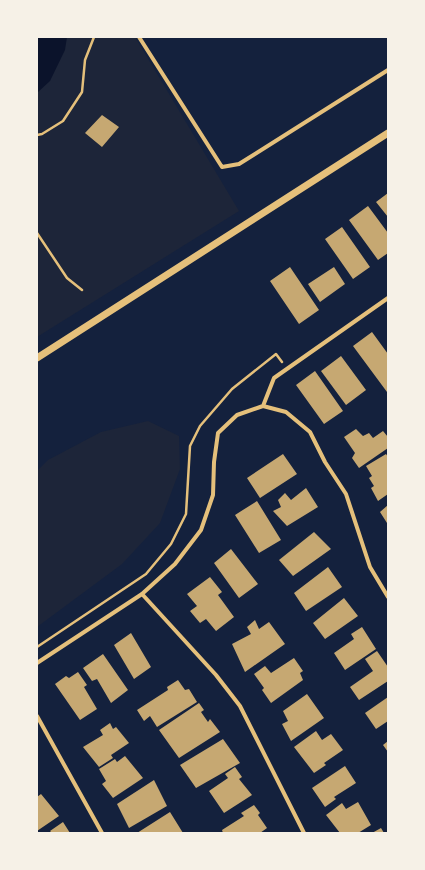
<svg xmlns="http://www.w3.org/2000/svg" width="425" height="870" font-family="Barlow,sans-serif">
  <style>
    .green { fill: #1d2539 }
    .water { fill: #0b132b }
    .building { fill: #c6a872 }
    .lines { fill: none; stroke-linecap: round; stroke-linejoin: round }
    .path { stroke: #e5c07b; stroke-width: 2.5 }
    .minor { stroke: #e5c07b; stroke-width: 4 }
    .tertiary { stroke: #e5c07b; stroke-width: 7 }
  </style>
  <rect width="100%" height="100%" fill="#14213d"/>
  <path class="green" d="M 37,37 L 135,37 L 239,211 L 37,337 Z
    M 148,421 L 179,436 L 180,469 L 160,523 L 122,564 L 37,627 L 37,471 L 48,460 L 101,432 Z"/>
  <path class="water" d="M 37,37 L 67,37 L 65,50 L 50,81 L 37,93 Z"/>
  <path class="building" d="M 102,115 L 119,127 L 102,147 L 85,133 Z
    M 388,193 L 388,217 L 376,202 Z
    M 368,206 L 388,233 L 388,253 L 378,260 L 349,220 Z
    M 342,227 L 370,267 L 353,279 L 325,239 Z
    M 290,267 L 319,310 L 299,324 L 270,281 Z
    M 334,267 L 345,284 L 320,302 L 308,284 Z
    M 372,332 L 388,354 L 388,391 L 387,392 L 353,346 Z
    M 341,356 L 366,390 L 346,405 L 321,371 Z
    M 315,371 L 343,411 L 324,424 L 296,385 Z
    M 356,429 L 363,436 L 369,433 L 373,438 L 383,431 L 388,437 L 388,448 L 359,468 L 352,458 L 355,453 L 344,437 Z
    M 283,454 L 297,474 L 260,498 L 247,478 Z
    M 386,454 L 388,457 L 388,494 L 378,501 L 371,488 L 374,486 L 369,478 L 372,476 L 366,466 Z
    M 306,488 L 318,507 L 287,526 L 273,511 L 281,507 L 278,500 L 285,493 L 291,500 Z
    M 257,501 L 281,540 L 259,553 L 235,515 Z
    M 388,505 L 388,523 L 387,523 L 380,512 Z
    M 314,532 L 331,549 L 293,576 L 279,560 Z
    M 231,549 L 258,584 L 239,598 L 214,563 Z
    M 328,567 L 342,587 L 306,611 L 294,593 Z
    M 210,577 L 222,592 L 218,595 L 234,617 L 216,631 L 206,619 L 200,623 L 190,611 L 197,606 L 187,594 Z
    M 344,598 L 358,616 L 325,639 L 313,623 Z
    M 255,620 L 259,629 L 269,622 L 285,644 L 245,672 L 232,644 L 251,634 L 247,627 Z
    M 362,627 L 376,649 L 345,670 L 334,653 L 354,639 L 351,634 Z
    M 131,633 L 151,667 L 134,679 L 114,645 Z
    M 377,651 L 388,667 L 388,681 L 359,700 L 350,687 L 373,671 L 365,659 Z
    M 103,654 L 128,690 L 111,703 L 97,679 L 92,681 L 83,668 Z
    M 294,658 L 303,671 L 300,673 L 303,680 L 271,703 L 262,690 L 264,688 L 254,674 L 265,666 L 271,673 Z
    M 78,672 L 87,685 L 84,687 L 97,709 L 80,720 L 55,684 L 66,676 L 69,678 Z
    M 178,680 L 185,690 L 189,689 L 197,702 L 157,727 L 150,716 L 144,721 L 137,710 L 168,690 L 167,687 Z
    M 307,694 L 324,718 L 291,741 L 282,724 L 288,721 L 283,711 Z
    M 388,697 L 388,721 L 376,729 L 365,713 Z
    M 199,703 L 204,710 L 201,712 L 208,722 L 210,719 L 220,732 L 179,758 L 159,730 Z
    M 110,723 L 113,729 L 116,727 L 129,743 L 111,755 L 113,758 L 99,767 L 83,747 L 103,735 L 100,730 Z
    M 316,731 L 322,740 L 331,734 L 343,750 L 324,763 L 326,765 L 314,773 L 294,747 Z
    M 223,739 L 240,763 L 196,788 L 180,765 Z
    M 388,741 L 388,752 L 383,745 Z
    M 125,756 L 143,778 L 113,798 L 102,784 L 106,781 L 99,769 L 115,759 L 117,762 Z
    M 345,766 L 356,783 L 334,797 L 336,799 L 325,807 L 312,788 Z
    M 235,767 L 242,777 L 239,779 L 252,795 L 224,813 L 209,791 L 228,778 L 225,774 Z
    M 154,780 L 167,806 L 129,828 L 117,804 Z
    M 41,794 L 59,816 L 37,831 L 37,797 Z
    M 358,802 L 371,825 L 358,833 L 340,833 L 326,815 L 342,803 L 346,809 Z
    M 254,805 L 260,813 L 258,815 L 267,828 L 260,833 L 223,833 L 222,830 L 244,816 L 241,813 Z
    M 170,812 L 183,833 L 137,833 Z
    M 63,822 L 70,833 L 52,833 L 50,831 Z
    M 381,828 L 384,833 L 372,833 Z"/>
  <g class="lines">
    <path class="path" d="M 37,135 L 42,134 L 63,121 L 82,92 L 85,60 L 94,37
      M 37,233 L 67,278 L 82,290
      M 37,647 L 146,574 L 171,544 L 186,514 L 190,446 L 200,426 L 232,389 L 276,354 L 282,362"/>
    <path class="minor" d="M 139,37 L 222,167 L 239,164 L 388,70
      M 263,406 L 274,378 L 388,298
      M 142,594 L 216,675 L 240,706 L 304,833
      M 37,663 L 142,594 L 175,564 L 201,530 L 213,495 L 214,462 L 218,433 L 237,415 L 263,406 L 286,412 L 310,432 L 325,462 L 346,494 L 370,567 L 388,597
      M 37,716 L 102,833"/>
    <path class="tertiary" d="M 37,358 L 388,133"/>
  </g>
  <rect width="425" height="870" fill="none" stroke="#f6f1e7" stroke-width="76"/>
</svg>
